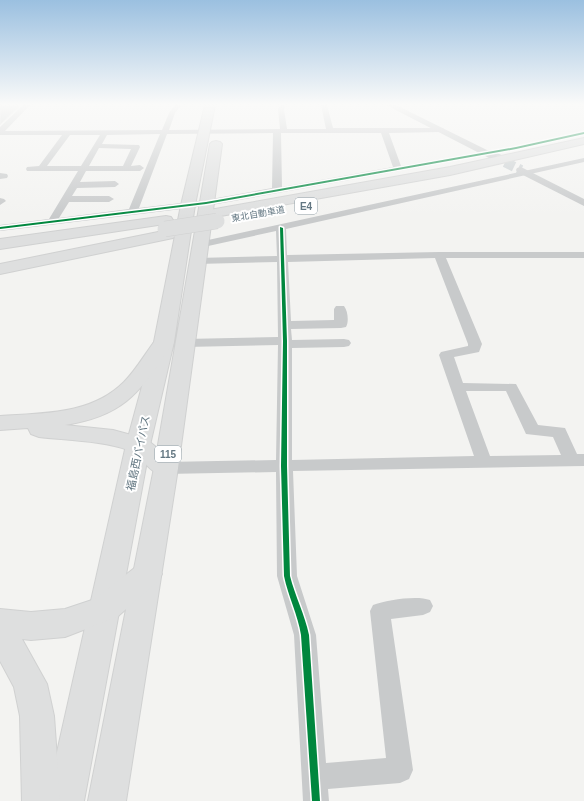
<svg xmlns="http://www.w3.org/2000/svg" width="584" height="801" font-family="Arial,'Noto Sans JP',sans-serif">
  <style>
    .building { fill: #cbcdcd; stroke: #e2e2e1 }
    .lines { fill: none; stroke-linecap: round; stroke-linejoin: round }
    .tertiary-tunnel { stroke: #c8ced0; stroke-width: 10; stroke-dasharray: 10 4.5; stroke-linecap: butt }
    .trunk-casing { stroke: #d0d1d1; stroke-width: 2 }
    .motorway-casing { stroke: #d0d1d1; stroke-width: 2 }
    .minor { fill: #c8cacb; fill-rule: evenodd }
    .tertiary { fill: #c8cacb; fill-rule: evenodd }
    .trunk { fill: #dedfdf; fill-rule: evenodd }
    .motorway { fill: #dedfdf; fill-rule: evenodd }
    .motorway-bridge-casing { stroke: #d0d1d1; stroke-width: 16; stroke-linecap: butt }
    .motorway-bridge { stroke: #dedfdf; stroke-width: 15 }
    .cycleway-casing { stroke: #fff; stroke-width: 3 }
    .cycleway { fill: #00873e; fill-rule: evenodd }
    .labels { text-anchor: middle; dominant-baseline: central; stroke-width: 4; stroke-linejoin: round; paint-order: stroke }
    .far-street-label { font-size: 9px; fill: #637782; stroke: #fff }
    .shield { fill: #fff; stroke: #92a0a8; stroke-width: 1 }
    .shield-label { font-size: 10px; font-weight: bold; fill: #637782 }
    .street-label { font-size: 11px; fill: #637782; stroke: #fff }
  </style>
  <rect width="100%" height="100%" fill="#f3f3f1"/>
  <path class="building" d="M 0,105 L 21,105 L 0,125 Z"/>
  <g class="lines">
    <path class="tertiary-tunnel" d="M 492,156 L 521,170"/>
    <defs>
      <path id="trunk" d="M 205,105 L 215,105 L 195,205 L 174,342 L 150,445 L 84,801 L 46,801 L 126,445 L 154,342 L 181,205 Z
        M 216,141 L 220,142 L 222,144 L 178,468 L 126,801 L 88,801 L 154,468 L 210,144 L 212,142 Z"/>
      <path id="motorway" d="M 584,138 L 584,144 L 450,175 L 215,217 L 210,216 L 208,213 L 210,210 L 215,209 L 450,167 Z
        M 166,216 L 171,217 L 173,220 L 171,223 L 0,249 L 0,239 Z
        M 168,230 L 173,232 L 176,235 L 173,238 L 0,274 L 0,264 Z
        M 164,336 L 171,338 L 174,342 C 140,390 128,415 65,425 L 113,430 L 146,439 L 175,462 L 178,468 L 175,474 C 150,481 147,458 128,450 C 105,441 64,440 39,437 L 31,434 L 28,428 L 0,430 L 0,416 C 43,413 91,415 124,382 C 137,369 146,352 157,338 Z
        M 147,562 L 157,566 L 162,574 L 157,582 L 117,617 L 65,637 L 31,640 L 22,639 L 47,684 L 54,716 L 60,801 L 22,801 L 20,716 L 14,687 L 0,661 L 0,609 L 31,612 L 65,609 L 95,599 L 137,566 Z"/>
    </defs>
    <use href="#trunk" class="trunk-casing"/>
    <use href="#motorway" class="motorway-casing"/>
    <path class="minor" d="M 23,105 L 30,105 L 5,131 L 162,130 L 169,113 L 175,105 L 181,105 L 175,113 L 169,130 L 280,129 L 278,109 L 280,105 L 286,105 L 284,109 L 287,129 L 326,129 L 321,105 L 327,105 L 333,128 L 443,128 L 444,130 L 440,132 L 389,133 L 401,166 L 516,146 L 584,131 L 584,135 L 516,150 L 206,206 L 0,231 L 0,225 L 49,219 L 78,171 L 27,171 L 26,169 L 27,167 L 39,166 L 62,135 L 0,135 L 0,127 ZM 273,133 L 272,188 L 206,200 L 139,208 L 167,134 ZM 281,133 L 381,133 L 393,167 L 282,187 ZM 160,134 L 129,209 L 59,218 L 69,202 L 109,202 L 114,199 L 109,196 L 72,196 L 77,188 L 115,187 L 119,184 L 115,181 L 80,182 L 86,171 L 140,171 L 144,168 L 140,165 L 131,166 L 140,147 L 139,145 L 102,144 L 107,135 ZM 70,135 L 100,135 L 81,166 L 47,166 ZM 99,148 L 131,149 L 123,166 L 89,166 Z
      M 584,158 L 584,162 L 286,229 L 287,255 L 439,252 L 584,252 L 584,258 L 446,258 L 482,344 L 479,352 L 454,357 L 463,383 L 516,384 L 538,425 L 565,428 L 577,454 L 584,454 L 584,466 L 293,471 L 297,576 L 316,635 L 326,763 L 386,758 L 370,611 L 373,605 C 386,600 417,595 430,600 L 433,606 L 430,612 L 423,615 L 391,619 L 413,770 L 409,779 L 400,783 L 328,789 L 329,801 L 303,801 L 294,635 L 277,576 L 276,472 L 166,474 L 160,472 L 158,468 L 160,464 L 166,462 L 276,460 L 278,345 L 185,347 L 180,346 L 178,343 L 180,340 L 185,339 L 278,337 L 277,262 L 197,264 L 191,261 L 197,258 L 277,256 L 276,231 L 199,248 L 194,245 L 199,242 ZM 435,258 L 468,344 L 468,346 L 441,352 L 439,355 L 474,456 L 292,460 L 292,348 L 344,347 L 349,346 L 351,343 L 349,340 L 344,339 L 292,340 L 291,329 L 341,328 L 346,327 C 349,322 348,311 344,306 L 336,306 L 334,309 L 334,320 L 291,321 L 288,262 ZM 466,391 L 506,391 L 526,434 L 553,437 L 561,455 L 490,456 Z
      M 0,173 L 7,174 L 8,176 L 7,178 L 0,179 Z
      M 0,198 L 4,199 L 6,201 L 0,205 Z"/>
    <path class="tertiary" d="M 386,105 L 396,105 L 495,154 L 497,156 L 495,158 L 489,158 Z
      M 521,167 L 584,199 L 584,206 L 517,172 L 516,170 L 517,168 Z"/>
    <use href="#trunk" class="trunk"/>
    <use href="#motorway" class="motorway"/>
    <defs>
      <path id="motorway-bridge" d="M 165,229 L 217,221"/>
    </defs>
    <use href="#motorway-bridge" class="motorway-bridge-casing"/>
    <use href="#motorway-bridge" class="motorway-bridge"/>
    <defs>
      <path id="cycleway" d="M 584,132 L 584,134 L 516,149 L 206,204 L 0,229 L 0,227 L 206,202 L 516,147 Z
        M 280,227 L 283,228 L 287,341 L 287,466 L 290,576 C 295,596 305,615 309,635 L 320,801 L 312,801 L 301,635 C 298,615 288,596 284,576 L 281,466 L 283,341 Z"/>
    </defs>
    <use href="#cycleway" class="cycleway-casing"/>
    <use href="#cycleway" class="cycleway"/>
  </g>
  <linearGradient id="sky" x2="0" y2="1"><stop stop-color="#9bc0e0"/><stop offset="0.48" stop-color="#fafaf9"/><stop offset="1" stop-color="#fafaf9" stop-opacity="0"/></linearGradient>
  <rect width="584" height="217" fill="url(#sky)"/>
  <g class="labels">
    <g class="far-street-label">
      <text transform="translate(258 214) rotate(-10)">東北自動車道</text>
    </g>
    <g class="shield">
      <rect x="295" y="198" width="22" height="16" rx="3"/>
      <rect x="155" y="446" width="26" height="16" rx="3"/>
    </g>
    <g class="shield-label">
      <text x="306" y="206">E4</text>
      <text x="168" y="454">115</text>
    </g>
    <g class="street-label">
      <text transform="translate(138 453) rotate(-78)">福島西バイパス</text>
    </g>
  </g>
</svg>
